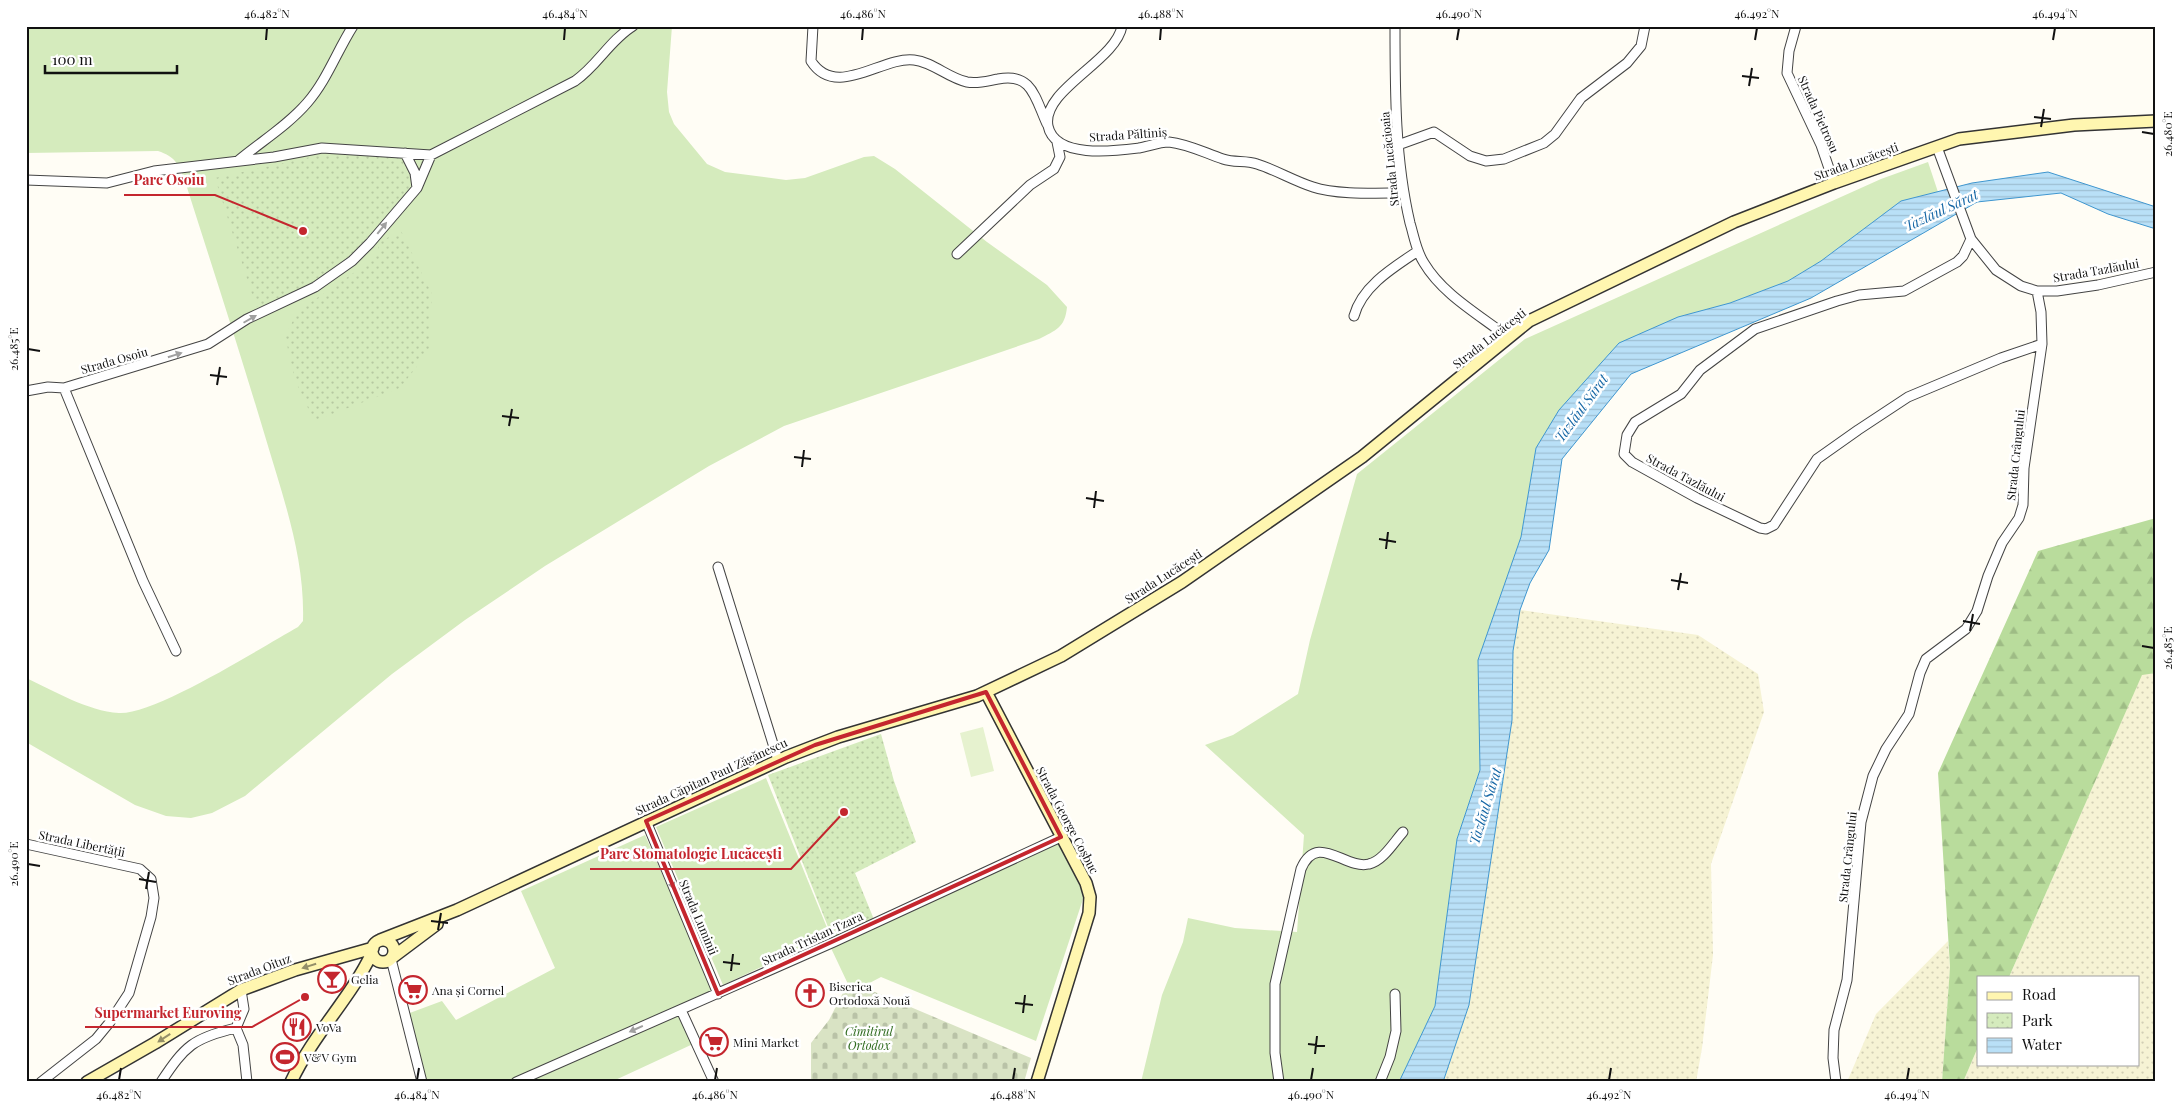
<svg xmlns="http://www.w3.org/2000/svg" width="2182" height="1108" font-family="'Playfair Display',serif">
  <style>
    .farmland { fill: url(#farmland-dots) }
    .grass { fill: #d5ebbd }
    .forest { fill: url(#forest-firs) }
    .cemetery { fill: url(#cemetery-stones) }
    .park { fill: url(#park-dots) }
    .pitch { fill: #e6f2cf }
    .water { fill: url(#water-rules); stroke: #3f96cf }
    .lines { fill: none; stroke-linecap: round; stroke-linejoin: round }
    .street-casing { stroke: #444; stroke-width: 11 }
    .secondary-casing { stroke: #333; stroke-width: 14 }
    .street { stroke: #fff; stroke-width: 9 }
    .secondary { stroke: #fff6b0; stroke-width: 11 }
    .oneway { fill: #a0a0a0 }
    .oneway2 { fill: #948f68 }
    .marked { fill: none; stroke: #c4262e; stroke-width: 4; stroke-linejoin: round }
    .ticks { fill: none; stroke: #111; stroke-width: 2 }
    .labels { text-anchor: middle; dominant-baseline: central; stroke-width: 5; stroke-linejoin: round; paint-order: stroke }
    .street-label { font-size: 12px; fill: #111; stroke: #fff }
    .poi-label { font-size: 12px; fill: #111; stroke: #fff; text-anchor: start }
    .park-label { font-size: 12px; font-style: italic; fill: #2f6b1f; stroke: #fff }
    .water-label { font-size: 14px; font-style: italic; fill: #1768a6; stroke: #fff }
    .leader { fill: none; stroke: #c4262e; stroke-width: 2 }
    .callout-dot { fill: #c4262e; stroke: #fff; stroke-width: 2 }
    .callout-label { font-size: 14px; text-anchor: middle; font-weight: bold; fill: #c4262e; stroke: #fff; stroke-width: 5; stroke-linejoin: round; paint-order: stroke }
    .neatline { fill: none; stroke: #111; stroke-width: 2 }
    .ticks-label { font-size: 12px; text-anchor: middle; fill: #111 }
  </style>
  <defs>
    <pattern id="farmland-dots" width="8" height="8" patternUnits="userSpaceOnUse" patternTransform="scale(1.25)"><rect width="8" height="8" fill="#f6f3d4"/><path d="M2 2h.1M6 6h.1" fill="none" stroke="#d2cfb5" stroke-width="1.8" stroke-linecap="round"/></pattern>
    <pattern id="forest-firs" width="22" height="20" patternUnits="userSpaceOnUse" patternTransform="scale(1.25)"><rect width="22" height="20" fill="#b9dc9c"/><path d="M5 1l3.5 6h-7zM16 11l3.5 6h-7z" fill="#9ebc85"/></pattern>
    <pattern id="cemetery-stones" width="16" height="16" patternUnits="userSpaceOnUse" patternTransform="scale(1.25)"><rect width="16" height="16" fill="#d9e3c4"/><path d="M2 7V4a2 2 0 0 1 4 0v3zM10 15v-3a2 2 0 0 1 4 0v3z" fill="#b9c2a7"/></pattern>
    <pattern id="park-dots" width="8" height="8" patternUnits="userSpaceOnUse" patternTransform="scale(1.25)"><rect width="8" height="8" fill="#d5ebbd"/><path d="M2 2h.1M6 6h.1" fill="none" stroke="#b6c8a1" stroke-width="1.8" stroke-linecap="round"/></pattern>
    <pattern id="water-rules" width="6" height="5" patternUnits="userSpaceOnUse" patternTransform="scale(1.25)"><rect width="6" height="5" fill="#b9e0f7"/><path d="M0 2.5h6" fill="none" stroke="#9ebfd3"/></pattern>
  </defs>
  <rect width="100%" height="100%" fill="#fffdf5"/>
  <path class="farmland" d="M 1520,610 L 1698,635 L 1758,674 L 1764,712 L 1711,864 L 1713,955 L 1702,1048 L 1696,1082 L 1443,1082 L 1469,1005 L 1512,720 L 1513,651 Z
    M 2156,673 L 2156,1082 L 1963,1082 L 1978,1047 L 1978,1064 L 2138,1064 L 2138,977 L 2009,977 L 2142,674 Z
    M 1948,941 L 1950,968 L 1942,1082 L 1847,1082 L 1876,1014 Z"/>
  <path class="grass" d="M 26,26 L 672,26 L 667,92 L 669,112 L 674,124 L 707,164 L 725,172 L 786,180 L 805,178 L 864,157 L 874,156 L 895,169 L 987,242 L 1047,285 L 1067,307 C 1065,328 1056,330 1039,339 L 784,426 L 709,466 L 545,566 L 465,620 L 392,674 L 245,796 L 212,813 L 191,818 L 166,816 L 135,805 L 26,742 L 26,678 C 55,691 87,711 119,713 C 155,715 262,647 298,627 L 303,621 C 305,557 283,497 265,436 C 239,349 211,263 184,178 C 177,162 175,157 158,151 L 26,153 Z
    M 1928,162 L 1938,192 L 1901,201 L 1821,261 L 1788,281 L 1730,303 L 1678,317 L 1536,448 L 1521,537 L 1478,660 L 1480,770 L 1457,839 L 1435,1006 L 1399,1082 L 1141,1082 L 1162,995 L 1183,942 L 1188,918 L 1235,928 L 1297,932 L 1304,835 L 1205,745 L 1233,735 L 1298,694 L 1310,640 L 1357,474 L 1525,339 L 1881,179 Z
    M 766,778 L 830,935 L 723,985 L 656,827 Z
    M 645,835 L 713,990 L 507,1082 L 426,1082 L 407,1014 L 442,1001 L 456,1020 L 555,968 L 521,891 Z
    M 1056,840 L 1085,893 L 1036,1041 L 881,977 L 860,988 L 848,984 L 830,946 Z
    M 678,1014 L 693,1044 L 611,1082 L 524,1082 Z"/>
  <path class="forest" d="M 2156,518 L 2156,673 L 2142,675 L 2009,977 L 1978,977 L 1978,1047 L 1963,1082 L 1942,1082 L 1950,967 L 1938,773 L 2038,551 Z"/>
  <path class="cemetery" d="M 846,987 L 860,993 L 868,989 L 1031,1058 L 1024,1082 L 811,1082 L 811,1043 L 829,1020 Z"/>
  <path class="park" d="M 338,151 L 425,159 L 417,188 L 395,213 L 381,221 L 351,256 L 302,289 L 256,307 L 215,178 Z
    M 401,231 L 432,294 L 429,351 L 400,388 L 314,421 L 295,380 L 285,336 L 298,311 L 365,265 L 378,252 L 379,242 Z
    M 881,734 L 894,781 L 916,842 L 855,873 L 875,922 L 834,942 L 768,775 Z"/>
  <path class="pitch" d="M 983,727 L 994,771 L 971,777 L 960,733 Z"/>
  <path class="water" d="M 2048,172 L 2156,207 L 2156,229 L 2108,214 L 2061,193 L 1977,202 L 1811,298 L 1631,374 L 1562,459 L 1549,550 L 1530,583 L 1520,610 L 1513,651 L 1512,720 L 1469,1005 L 1443,1082 L 1399,1082 L 1435,1006 L 1457,839 L 1480,770 L 1478,660 L 1521,537 L 1536,448 L 1559,410 L 1619,343 L 1678,317 L 1730,303 L 1788,281 L 1821,261 L 1901,201 L 1972,183 Z"/>
  <g class="lines">
    <defs>
      <path id="street" d="M 813,26 L 811,61 C 836,100 882,56 914,60 C 933,62 948,78 967,82 C 978,84 987,81 998,79 C 1032,72 1035,98 1047,124
        M 1122,26 C 1116,61 1041,90 1048,126 C 1055,159 1115,151 1139,148 C 1149,146 1160,142 1169,142 C 1188,144 1205,153 1223,159 C 1234,163 1246,160 1257,164 C 1276,170 1294,181 1313,187 C 1336,195 1378,193 1403,193
        M 1395,26 C 1395,92 1395,159 1410,223 C 1414,236 1416,251 1424,263 C 1443,295 1480,315 1509,338
        M 1796,26 L 1789,51 L 1787,73 L 1821,145 L 1834,183
        M 1398,145 L 1434,132 L 1470,156 L 1486,161 L 1504,159 L 1544,143 L 1555,134 L 1581,98 L 1627,63 L 1641,46 L 1645,26
        M 1937,147 L 1971,239 L 1996,270 L 2021,286 L 2037,291 L 2057,291 L 2098,285 L 2156,272
        M 405,153 L 415,173 L 417,188
        M 239,160 C 262,141 288,125 307,103 C 327,80 337,51 353,26
        M 26,180 L 107,183 L 154,171 L 274,157 L 322,148 L 431,155 L 575,81 C 597,66 610,40 633,26
        M 1971,239 L 1963,256 L 1957,262 L 1904,291 L 1859,295 L 1837,301 L 1755,329 L 1700,370 L 1681,394 L 1635,422 L 1627,435 L 1624,454 L 1632,462 L 1697,498 L 1760,528 L 1766,529 L 1774,525 L 1817,459 L 1858,430 L 1908,397 L 2001,358 L 2042,344
        M 957,254 L 1030,185 L 1054,169 L 1060,157 L 1057,142
        M 1354,316 C 1362,286 1394,267 1418,251
        M 64,388 L 143,581 L 176,651
        M 26,391 L 48,387 L 64,388 L 208,344 L 247,319 L 315,287 L 352,261 L 370,243 L 417,188 L 431,155
        M 718,567 L 778,760
        M 646,821 L 718,994
        M 26,844 L 140,869 L 151,879 L 154,898 L 151,917 L 129,993 L 110,1022 L 96,1039 L 41,1082
        M 391,959 L 422,1082
        M 241,990 L 244,1009 L 236,1028 L 243,1045 L 247,1082
        M 681,1010 L 714,1082
        M 161,1082 C 185,1046 193,1038 236,1028
        M 516,1082 L 834,942 L 1061,837
        M 1279,1082 L 1275,1053 L 1275,984 L 1301,869 C 1317,831 1345,870 1369,864 C 1383,861 1394,842 1403,832
        M 1380,1082 L 1390,1057 L 1396,1031 L 1395,994
        M 1836,1082 L 1833,1058 L 1834,1030 L 1847,980 L 1861,822 L 1873,776 L 1886,749 L 1909,714 L 1920,673 L 1926,659 L 1966,629 L 1977,611 L 1988,576 L 2002,543 L 2019,518 L 2023,505 L 2024,468 L 2042,344 L 2041,312 L 2037,291"/>
      <path id="secondary" d="M 986,692 L 1086,883 L 1090,897 L 1089,913 L 1037,1082
        M372 951a11 11 0 1 1 22 0a11 11 0 1 1-22 0Z
        M 380,940 L 457,910 L 786,757 L 838,737 L 977,696 L 1061,656 L 1182,582 L 1362,457 L 1529,321 L 1734,222 L 1834,183 L 1959,139 L 2074,125 L 2156,121
        M 393,957 L 437,924
        M 87,1082 L 155,1043 L 241,990 L 295,970 L 373,948
        M 291,1082 C 314,1033 350,999 372,953"/>
    </defs>
    <use href="#street" class="street-casing"/>
    <use href="#secondary" class="secondary-casing"/>
    <use href="#street" class="street"/>
    <use href="#secondary" class="secondary"/>
  </g>
  <defs><path id="oneway-solid" d="M-6-.8H1V-3.2L6.5 0L1 3.2V.8H-6Z" transform="scale(1.25)"/></defs>
  <g class="oneway">
    <use href="#oneway-solid" transform="translate(382 228) rotate(-51)"/>
    <use href="#oneway-solid" transform="translate(250 319) rotate(-30)"/>
    <use href="#oneway-solid" transform="translate(175 355) rotate(-18)"/>
    <use href="#oneway-solid" transform="translate(671 882) rotate(67)"/>
    <use href="#oneway-solid" transform="translate(636 1029) rotate(156)"/>
  </g>
  <g class="oneway2">
    <use href="#oneway-solid" transform="translate(309 966) rotate(163)"/>
    <use href="#oneway-solid" transform="translate(164 1038) rotate(147)"/>
  </g>
  <path class="marked" d="M 986,692 L 1061,837 L 718,994 L 646,821 L 815,745 Z"/>
  <path class="ticks" d="M 266,40 L 267,28M 564,40 L 565,28M 862,40 L 863,28M 1160,40 L 1161,28M 1457,40 L 1459,28M 1755,40 L 1757,28M 2053,40 L 2055,28M 1742,76 L 1759,78M 1749,86 L 1752,68M 2034,117 L 2051,119M 2041,127 L 2044,109M 2142,132 L 2154,134M 28,349 L 40,351M 210,375 L 227,377M 217,385 L 220,367M 502,416 L 519,418M 509,426 L 512,409M 794,457 L 811,459M 802,467 L 804,450M 1086,498 L 1104,501M 1094,508 L 1096,491M 1379,539 L 1396,542M 1386,549 L 1388,532M 1671,580 L 1688,583M 1678,590 L 1681,573M 1963,621 L 1980,624M 1970,631 L 1973,614M 2142,646 L 2154,648M 28,864 L 40,866M 139,879 L 156,882M 146,889 L 149,872M 431,921 L 448,923M 438,930 L 441,913M 723,962 L 740,964M 731,971 L 733,954M 1015,1003 L 1033,1005M 1023,1013 L 1025,995M 1308,1044 L 1325,1046M 1315,1054 L 1317,1036M 119,1080 L 121,1068M 417,1080 L 419,1068M 715,1080 L 717,1068M 1013,1080 L 1015,1068M 1311,1080 L 1313,1068M 1609,1080 L 1611,1068M 1907,1080 L 1909,1068"/>
  <defs>
    <symbol id="bar-ring" viewBox="-11 -11 22 22"><circle r="9.5" fill="#fff" stroke="#c4262e" stroke-width="1.5"/><path d="M-6-5H6L.8 .8V4.5H3.5V6h-7V4.5H-.8V.8Z" fill="#c4262e"/></symbol>
    <symbol id="supermarket-ring" viewBox="-11 -11 22 22"><circle r="9.5" fill="#fff" stroke="#c4262e" stroke-width="1.5"/><path d="M-6-5.5h2.5l.6 2H6L4.5 2H-2.5L-4.4-4H-6ZM-1.5 3.2a1.3 1.3 0 1 0 .1 0ZM3 3.2a1.3 1.3 0 1 0 .1 0Z" fill="#c4262e"/></symbol>
    <symbol id="church-ring" viewBox="-11 -11 22 22"><circle r="9.5" fill="#fff" stroke="#c4262e" stroke-width="1.5"/><path d="M-1.2-6h2.4v3.5h3.3v2.4h-3.3V6h-2.4V-.1h-3.3v-2.4h3.3Z" fill="#c4262e"/></symbol>
    <symbol id="restaurant-ring" viewBox="-11 -11 22 22"><circle r="9.5" fill="#fff" stroke="#c4262e" stroke-width="1.5"/><path d="M-5-6h1v4h1v-4h1v4h1v-4h1v5L-1.5 .5V6h-2V.5L-5-1ZM5-6V6H3V1.5H1.5Q1.5-4 5-6Z" fill="#c4262e"/></symbol>
    <symbol id="stadium-ring" viewBox="-11 -11 22 22"><circle r="9.5" fill="#fff" stroke="#c4262e" stroke-width="1.5"/><path d="M0-5a6.5 5 0 1 0 0 10a6.5 5 0 1 0 0-10ZM-3.5-1.8h7v3.6h-7Z" fill="#c4262e"/></symbol>
  </defs>
  <g fill-rule="evenodd">
    <use href="#bar-ring" x="316" y="963" width="32" height="32"/>
    <use href="#supermarket-ring" x="397" y="974" width="32" height="32"/>
    <use href="#church-ring" x="794" y="977" width="32" height="32"/>
    <use href="#restaurant-ring" x="281" y="1011" width="32" height="32"/>
    <use href="#supermarket-ring" x="698" y="1026" width="32" height="32"/>
    <use href="#stadium-ring" x="269" y="1041" width="32" height="32"/>
  </g>
  <g class="labels">
    <g class="street-label">
      <text transform="translate(1819 114) rotate(66)">Strada Pietrosu</text>
      <text transform="translate(1128 134) rotate(-4)">Strada Păltiniș</text>
      <text transform="translate(1389 159) rotate(-96)">Strada Lucăcioaia</text>
      <text transform="translate(1856 161) rotate(-20)">Strada Lucăcești</text>
      <text transform="translate(2096 270) rotate(-10)">Strada Tazlăului</text>
      <text transform="translate(1489 338) rotate(-38)">Strada Lucăcești</text>
      <text transform="translate(114 360) rotate(-16)">Strada Osoiu</text>
      <text transform="translate(2015 455) rotate(-84)">Strada Crângului</text>
      <text transform="translate(1686 477) rotate(28)">Strada Tazlăului</text>
      <text transform="translate(1163 576) rotate(-33)">Strada Lucăcești</text>
      <text transform="translate(711 776) rotate(-25)">Strada Căpitan Paul Zăgănescu</text>
      <text transform="translate(1068 820) rotate(62)">Strada George Coșbuc</text>
      <text transform="translate(82 843) rotate(12)">Strada Libertății</text>
      <text transform="translate(1847 857) rotate(-84)">Strada Crângului</text>
      <text transform="translate(699 917) rotate(67)">Strada Luminii</text>
      <text transform="translate(812 938) rotate(-25)">Strada Tristan Tzara</text>
      <text transform="translate(259 969) rotate(-21)">Strada Oituz</text>
    </g>
    <g class="poi-label">
      <text x="351" y="979">Gelia</text>
      <text x="829" y="986">Biserica<tspan x="829" dy="14">Ortodoxă Nouă</tspan></text>
      <text x="432" y="990">Ana și Cornel</text>
      <text x="316" y="1027">VoVa</text>
      <text x="733" y="1042">Mini Market</text>
      <text x="304" y="1057">V&amp;V Gym</text>
    </g>
    <g class="park-label">
      <text x="869" y="1031">Cimitirul<tspan x="869" dy="14">Ortodox</tspan></text>
    </g>
    <g class="water-label">
      <text transform="translate(1941 210) rotate(-25)">Tazlăul Sărat</text>
      <text transform="translate(1581 408) rotate(-54)">Tazlăul Sărat</text>
      <text transform="translate(1485 806) rotate(-73)">Tazlăul Sărat</text>
    </g>
  </g>
  <path class="leader" d="M303 231L215 195H124M844 812L791 869H590M305 997L252 1027H85"/>
  <g class="callout-dot">
    <circle cx="303" cy="231" r="5"/>
    <circle cx="844" cy="812" r="5"/>
    <circle cx="305" cy="997" r="5"/>
  </g>
  <g class="callout-label">
    <text x="169" y="185">Parc Osoiu</text>
    <text x="691" y="859">Parc Stomatologie Lucăcești</text>
    <text x="168" y="1018">Supermarket Euroving</text>
  </g>
  <rect width="2182" height="1108" fill="none" stroke="#ffffff" stroke-width="55"/>
  <rect x="1977" y="976" width="162" height="90" fill="#ffffff" stroke="#a0a0a0"/>
  <rect x="1987" y="992" width="25" height="8" fill="#fff6b0" stroke="#a0a0a0"/>
  <text x="2022" y="1000" font-size="15" fill="#111111">Road</text>
  <rect x="1987" y="1013" width="25" height="15" fill="url(#park-dots)" stroke="#a0a0a0"/>
  <text x="2022" y="1026" font-size="15" fill="#111111">Park</text>
  <rect x="1987" y="1038" width="25" height="15" fill="url(#water-rules)" stroke="#a0a0a0"/>
  <text x="2022" y="1050" font-size="15" fill="#111111">Water</text>
  <path d="M45 65v8h132v-8" fill="none" stroke="#111111" stroke-width="2.5"/>
  <text x="52" y="65" font-size="15" fill="#111111" stroke="#ffffff" stroke-width="4" paint-order="stroke">100 m</text>
  <rect x="28" y="28" width="2126" height="1052" class="neatline"/>
  <g class="ticks-label">
    <text x="267" y="18">46.482°N</text>
    <text x="565" y="18">46.484°N</text>
    <text x="863" y="18">46.486°N</text>
    <text x="1161" y="18">46.488°N</text>
    <text x="1459" y="18">46.490°N</text>
    <text x="1757" y="18">46.492°N</text>
    <text x="2055" y="18">46.494°N</text>
    <text transform="translate(2168 134) rotate(-90)" y="4">26.480°E</text>
    <text transform="translate(14 349) rotate(-90)" y="4">26.485°E</text>
    <text transform="translate(2168 648) rotate(-90)" y="4">26.485°E</text>
    <text transform="translate(14 864) rotate(-90)" y="4">26.490°E</text>
    <text x="119" y="1099">46.482°N</text>
    <text x="417" y="1099">46.484°N</text>
    <text x="715" y="1099">46.486°N</text>
    <text x="1013" y="1099">46.488°N</text>
    <text x="1311" y="1099">46.490°N</text>
    <text x="1609" y="1099">46.492°N</text>
    <text x="1907" y="1099">46.494°N</text>
  </g>
</svg>
